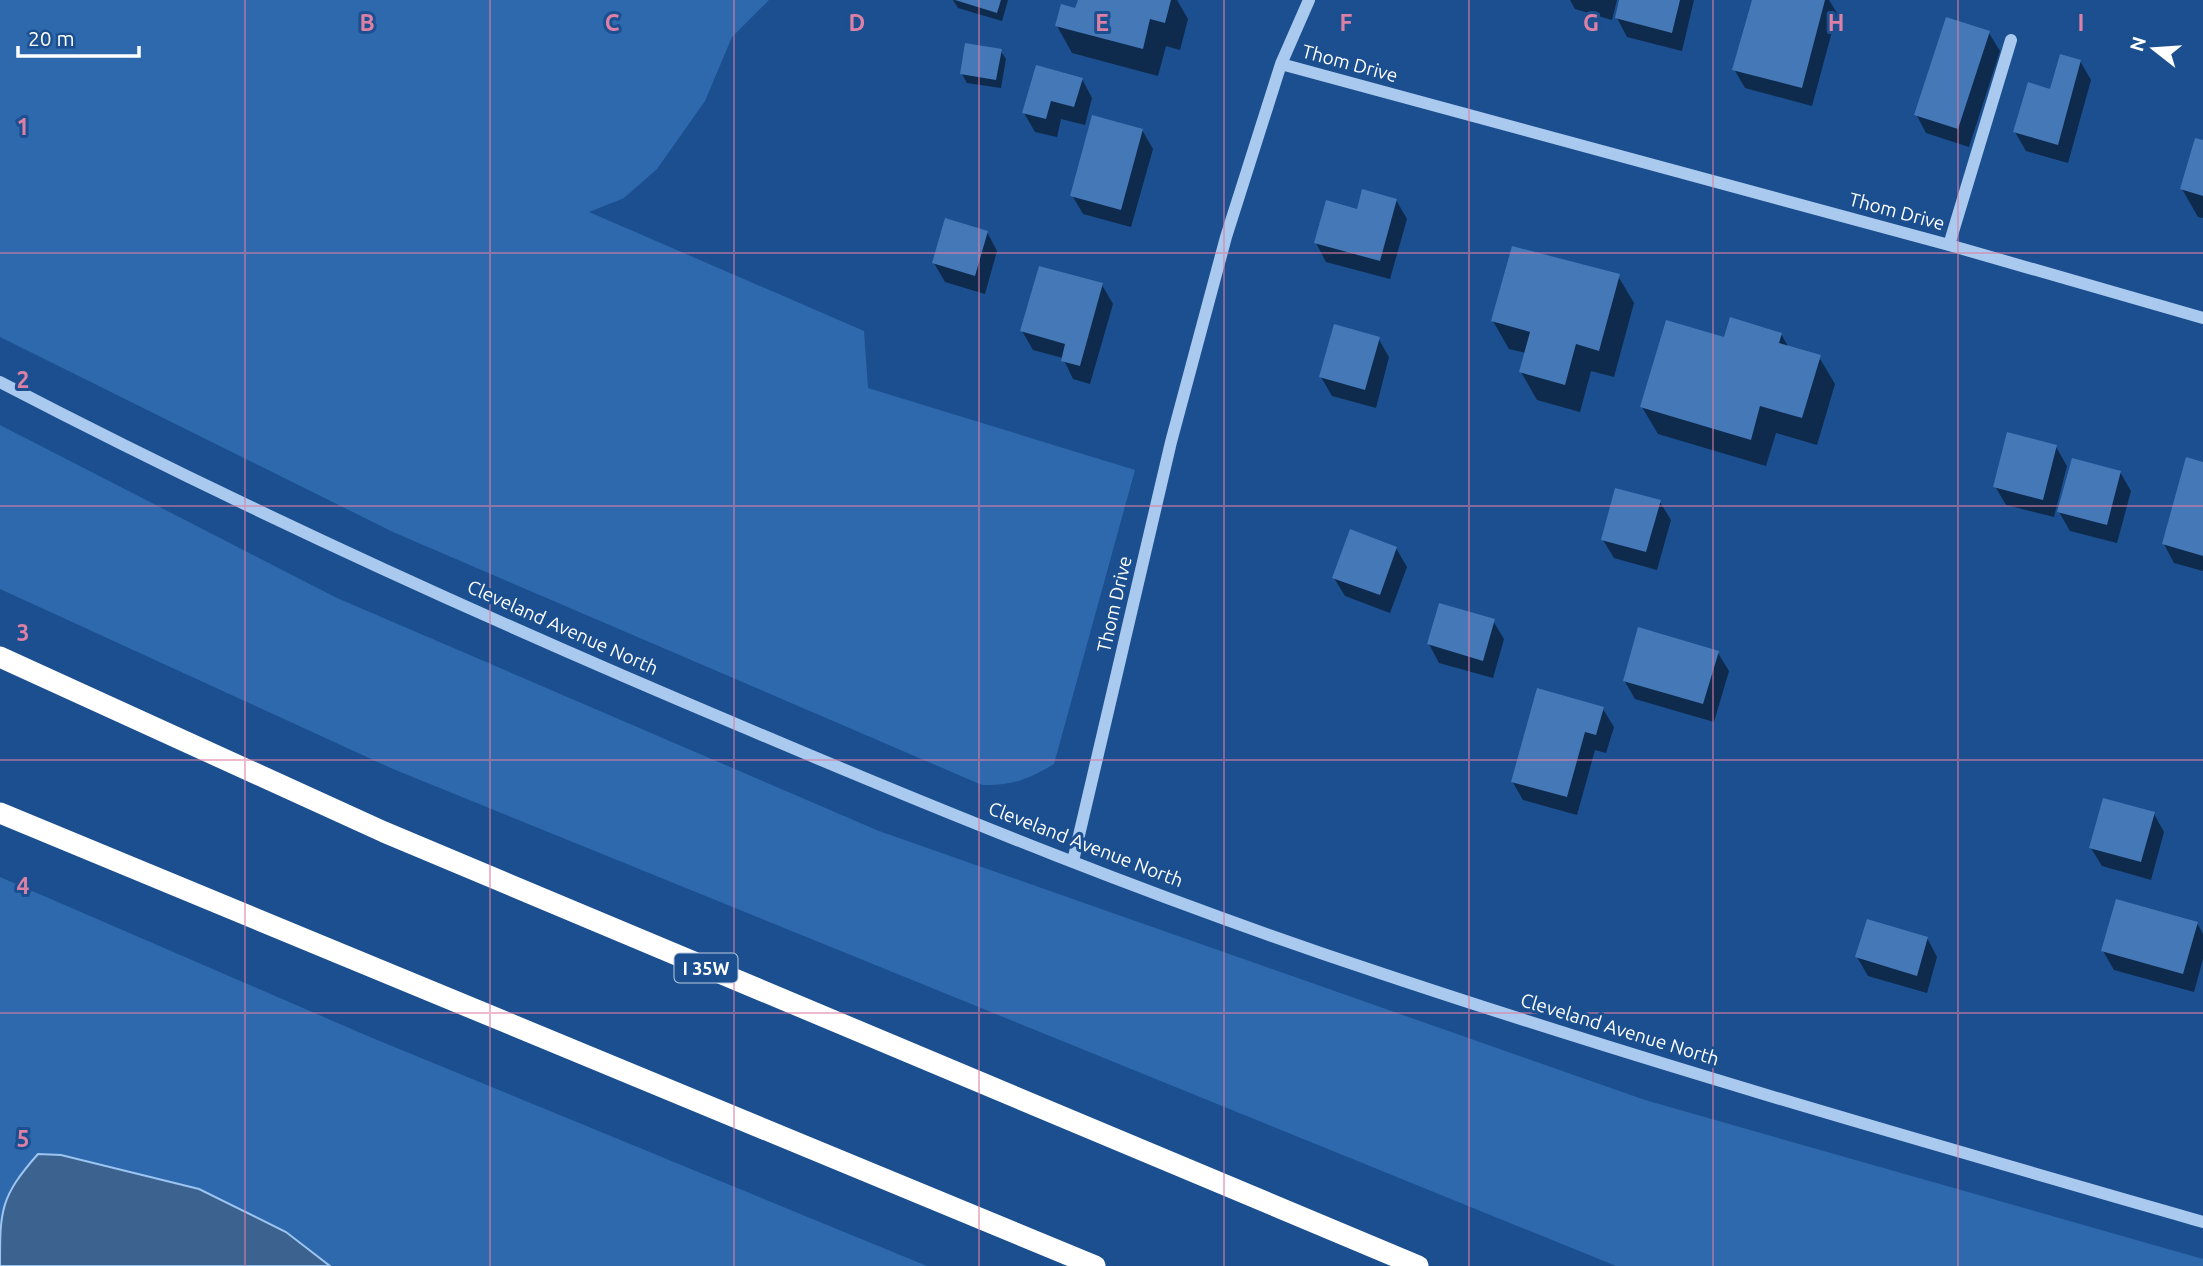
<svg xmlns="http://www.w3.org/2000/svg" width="2203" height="1266" font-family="Ubuntu,sans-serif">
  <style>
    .green { fill: #2e69ad }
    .water { fill: #3c6290; stroke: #9cc4f0; stroke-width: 2 }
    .shadow { fill: #0007 }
    .building { fill: #4478b7 }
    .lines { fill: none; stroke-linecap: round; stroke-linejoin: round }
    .minor { stroke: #a9c9ee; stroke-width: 12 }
    .highway { stroke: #fff; stroke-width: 21 }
    .grid { fill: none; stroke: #dd80a5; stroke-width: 2; stroke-opacity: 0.55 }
    .labels { text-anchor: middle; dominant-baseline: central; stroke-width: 6; stroke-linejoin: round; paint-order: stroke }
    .shield { fill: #1b4f8f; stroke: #bbcadd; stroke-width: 2 }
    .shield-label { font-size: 18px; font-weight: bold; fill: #fff }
    .street-label { font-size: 19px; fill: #fff; stroke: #1b4f8f }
    .grid-label { font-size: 23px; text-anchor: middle; font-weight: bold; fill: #dd80a5; stroke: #1b4f8f; stroke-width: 6; stroke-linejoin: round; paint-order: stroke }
  </style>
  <rect width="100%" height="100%" fill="#1b4f8f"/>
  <path class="green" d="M 0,0 L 769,0 L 732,37 L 705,101 L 657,169 L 624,198 L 589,212 L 864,331 L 868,388 L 1135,470 L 1054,764 C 1029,779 1012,786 982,785 L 393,532 L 0,337 Z
    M 0,425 L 337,598 L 879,831 L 1645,1100 L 2203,1259 L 2203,1266 L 1616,1266 L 393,769 L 0,589 Z
    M 0,877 L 370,1037 L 927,1266 L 330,1266 L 286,1232 L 199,1189 L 61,1155 L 38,1154 C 12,1184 9,1189 0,1227 Z"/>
  <path class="water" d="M 38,1154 L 61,1155 L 199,1189 L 286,1232 L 330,1266 L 0,1266 C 0,1210 0,1197 38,1154 Z"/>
  <path class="shadow" d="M 953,0 L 1008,0 L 1002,21 L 958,8 Z
    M 1079,0 L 1177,0 L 1188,19 L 1180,50 L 1166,46 L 1158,76 L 1072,53 L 1057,26 L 1077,11 Z
    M 1570,0 L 1617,0 L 1612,20 L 1575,9 Z
    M 1621,0 L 1694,0 L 1682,51 L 1627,37 L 1617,18 Z
    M 1753,0 L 1829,0 L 1837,13 L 1812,106 L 1745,88 L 1734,69 Z
    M 1989,33 L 2000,51 L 1969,147 L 1926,133 L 1916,114 Z
    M 1000,50 L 1006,59 L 1001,88 L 967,83 L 962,74 Z
    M 2080,61 L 2091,80 L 2068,163 L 2026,151 L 2015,132 Z
    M 1082,79 L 1092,98 L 1085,125 L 1061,119 L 1057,137 L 1035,132 L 1024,113 Z
    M 1142,130 L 1153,149 L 1131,227 L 1083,214 L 1072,195 Z
    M 2203,142 L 2203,218 L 2198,217 L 2182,189 Z
    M 1396,200 L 1407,219 L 1390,279 L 1326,262 L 1316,243 L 1358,211 Z
    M 987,232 L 997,251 L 985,294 L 945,282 L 934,263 Z
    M 1618,276 L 1634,303 L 1614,377 L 1591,371 L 1580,412 L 1537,400 L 1521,372 L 1526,353 L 1509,349 L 1493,321 Z
    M 1102,285 L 1113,304 L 1090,384 L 1073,379 L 1063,358 L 1033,350 L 1022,331 Z
    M 1781,334 L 1789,348 L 1819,357 L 1835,384 L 1817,445 L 1776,433 L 1766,466 L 1658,434 L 1642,407 L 1725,339 Z
    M 1378,338 L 1389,357 L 1376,408 L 1332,396 L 1321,377 Z
    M 2056,447 L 2067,466 L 2054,517 L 2006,505 L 1995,486 Z
    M 2203,464 L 2203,571 L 2174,563 L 2164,544 Z
    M 2120,472 L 2131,491 L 2117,543 L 2070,531 L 2059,512 Z
    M 1660,502 L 1671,520 L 1657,570 L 1614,558 L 1603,540 Z
    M 1396,548 L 1407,567 L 1390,613 L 1345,596 L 1334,578 Z
    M 1493,621 L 1504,639 L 1493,678 L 1439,663 L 1429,644 Z
    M 1718,653 L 1729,671 L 1714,722 L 1635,699 L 1624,680 Z
    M 1603,709 L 1614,727 L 1606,753 L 1595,750 L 1577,815 L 1523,800 L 1512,781 Z
    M 2154,814 L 2164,832 L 2151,880 L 2102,866 L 2091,848 Z
    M 2197,923 L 2203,934 L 2203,959 L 2194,992 L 2114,970 L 2103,951 Z
    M 1927,938 L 1937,957 L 1927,993 L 1868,976 L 1857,957 Z"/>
  <path class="building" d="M 955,0 L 1001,0 L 997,13 Z
    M 1078,0 L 1171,0 L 1165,23 L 1150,19 L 1143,49 L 1055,26 L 1061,4 L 1075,8 Z
    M 1619,0 L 1680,0 L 1672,33 L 1615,18 Z
    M 1752,0 L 1825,0 L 1802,88 L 1732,70 Z
    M 1946,17 L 1990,31 L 1958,129 L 1914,115 Z
    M 965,43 L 1002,49 L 996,80 L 960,74 Z
    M 2060,54 L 2081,60 L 2058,145 L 2013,132 L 2028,82 L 2050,89 Z
    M 1036,65 L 1083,78 L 1074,107 L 1051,101 L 1046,119 L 1022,113 Z
    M 1092,115 L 1143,129 L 1121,210 L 1070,196 Z
    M 2195,138 L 2203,140 L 2203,196 L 2180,189 Z
    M 1362,189 L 1397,199 L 1380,261 L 1314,243 L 1326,200 L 1357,209 Z
    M 945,218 L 988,231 L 975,276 L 932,263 Z
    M 1512,246 L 1620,274 L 1599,351 L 1576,344 L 1565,385 L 1519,372 L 1530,332 L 1491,321 Z
    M 1039,266 L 1103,283 L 1080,366 L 1061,361 L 1065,344 L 1020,331 Z
    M 1730,317 L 1782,333 L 1779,343 L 1821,355 L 1802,418 L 1760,406 L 1751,440 L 1640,407 L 1666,320 L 1724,337 Z
    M 1334,324 L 1380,337 L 1365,390 L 1319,377 Z
    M 2007,432 L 2057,445 L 2043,500 L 1993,487 Z
    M 2186,457 L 2203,462 L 2203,556 L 2162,544 Z
    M 2072,458 L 2121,471 L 2107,525 L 2057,512 Z
    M 1615,488 L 1661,500 L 1646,552 L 1601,540 Z
    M 1350,529 L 1397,547 L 1380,595 L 1332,578 Z
    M 1439,603 L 1495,619 L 1483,661 L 1427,644 Z
    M 1638,627 L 1719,651 L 1703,704 L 1623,681 Z
    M 1537,688 L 1604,707 L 1596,735 L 1585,732 L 1567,797 L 1511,782 Z
    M 2103,798 L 2155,812 L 2141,862 L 2089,848 Z
    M 2116,899 L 2198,922 L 2183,974 L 2101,951 Z
    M 1867,919 L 1928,937 L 1917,976 L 1855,957 Z"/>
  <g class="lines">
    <path class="minor" d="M 1281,64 L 1949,245 L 2203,318
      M 1949,245 L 2011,40
      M 0,382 C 242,508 491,621 743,727 C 950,815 1160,900 1374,971 C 1648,1063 1925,1142 2203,1222
      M 1073,861 L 1171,442 L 1226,237 L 1281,64 L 1309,0"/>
    <path class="highway" d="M 0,657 L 384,832 L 1418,1266
      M 0,813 L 1095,1266"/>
  </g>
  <path class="grid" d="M 245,0 L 245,1266M 490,0 L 490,1266M 734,0 L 734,1266M 979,0 L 979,1266M 1224,0 L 1224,1266M 1469,0 L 1469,1266M 1713,0 L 1713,1266M 1958,0 L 1958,1266M 0,253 L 2203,253M 0,506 L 2203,506M 0,760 L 2203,760M 0,1013 L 2203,1013"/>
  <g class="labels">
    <rect class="shield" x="674.5" y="953.5" width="63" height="29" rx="5"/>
    <g class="shield-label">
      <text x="706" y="968">I 35W</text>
    </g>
    <g class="street-label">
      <text transform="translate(1350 63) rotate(15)">Thom Drive</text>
      <text transform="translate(1897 211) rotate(15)">Thom Drive</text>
      <text transform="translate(1114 604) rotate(-77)">Thom Drive</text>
      <text transform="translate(563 627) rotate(24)">Cleveland Avenue North</text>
      <text transform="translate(1086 844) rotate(21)">Cleveland Avenue North</text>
      <text transform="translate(1620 1029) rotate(17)">Cleveland Avenue North</text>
    </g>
  </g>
  <g class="grid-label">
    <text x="367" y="31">B</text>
    <text x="612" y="31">C</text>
    <text x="857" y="31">D</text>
    <text x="1102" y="31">E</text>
    <text x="1346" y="31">F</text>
    <text x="1591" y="31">G</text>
    <text x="1836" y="31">H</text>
    <text x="2081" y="31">I</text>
    <text x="23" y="135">1</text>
    <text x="23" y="388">2</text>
    <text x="23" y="641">3</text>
    <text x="23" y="894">4</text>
    <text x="23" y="1147">5</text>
  </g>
  <g transform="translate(2154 49) rotate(287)" stroke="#1b4f8f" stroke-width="5" paint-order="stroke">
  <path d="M0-5L12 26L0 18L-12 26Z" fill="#ffffff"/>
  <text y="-10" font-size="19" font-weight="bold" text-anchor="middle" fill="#ffffff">N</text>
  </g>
  <path d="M18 46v10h121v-10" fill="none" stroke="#ffffff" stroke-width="3.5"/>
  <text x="28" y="46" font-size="21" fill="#ffffff" stroke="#1b4f8f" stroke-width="5" paint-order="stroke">20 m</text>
</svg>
